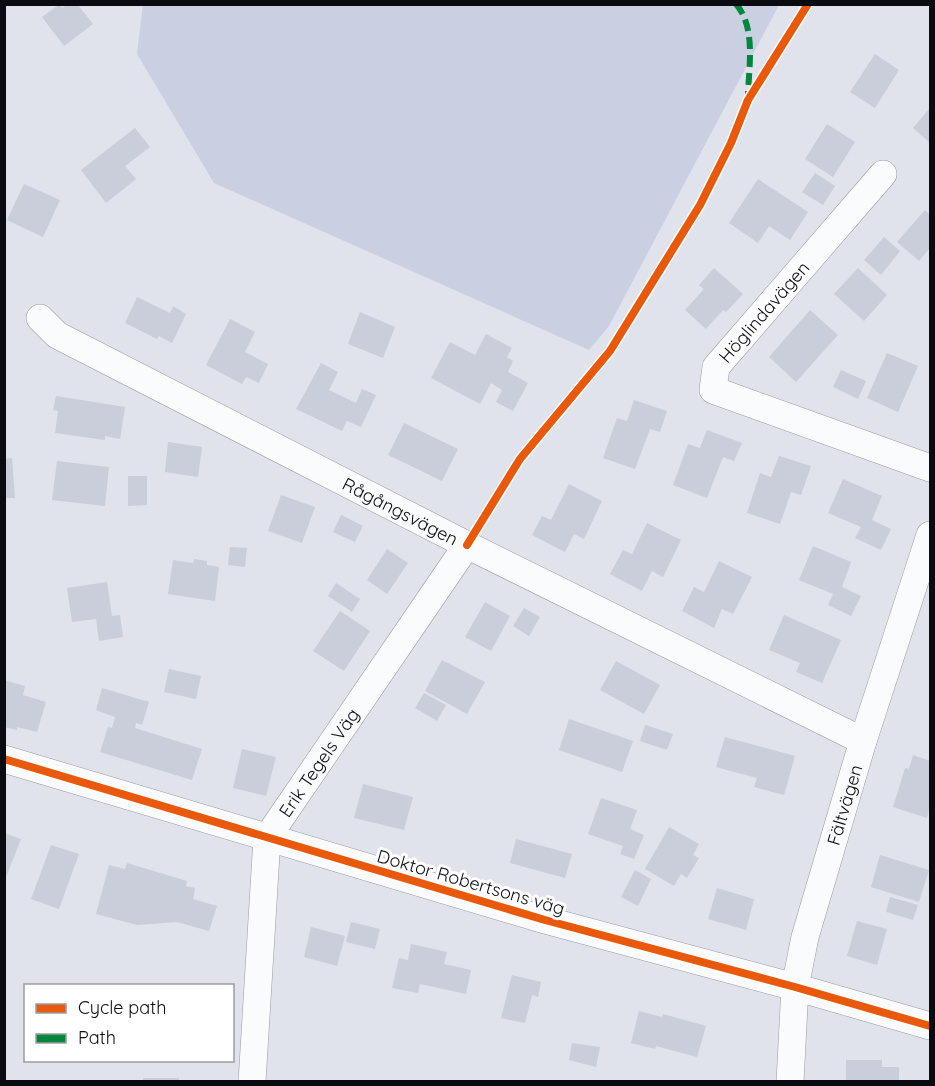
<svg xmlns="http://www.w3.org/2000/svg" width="935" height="1086" font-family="Quicksand,sans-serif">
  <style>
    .green { fill: #cacfe2 }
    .building { fill: #cacdda }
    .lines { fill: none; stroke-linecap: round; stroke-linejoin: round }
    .minor-casing { stroke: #989aa0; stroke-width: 28 }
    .minor { stroke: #fafbfc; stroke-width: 27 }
    .quiet { stroke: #00873e; stroke-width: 6; stroke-dasharray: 12 6; stroke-linecap: butt }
    .cycleway-casing { stroke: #fff; stroke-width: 11 }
    .cycleway { stroke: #e8590c; stroke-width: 8 }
    .labels { text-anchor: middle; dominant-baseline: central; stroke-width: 6; stroke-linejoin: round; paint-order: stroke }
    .street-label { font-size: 18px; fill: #0a0b10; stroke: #fff }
  </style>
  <rect width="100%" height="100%" fill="#e0e3eb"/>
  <path class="green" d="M 143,5 L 143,4 L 779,5 L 609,326 L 589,350 L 214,183 L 137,54 Z"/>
  <path class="building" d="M 60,4 L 62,8 L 67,5 L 78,5 L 93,24 L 64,46 L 42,17 Z
    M 875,54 L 899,70 L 875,108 L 850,92 Z
    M 929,109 L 930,110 L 930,143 L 913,128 Z
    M 827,124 L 855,142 L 833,177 L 805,159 Z
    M 135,128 L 150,147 L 125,166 L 136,179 L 106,203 L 81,170 Z
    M 815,173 L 835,186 L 823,205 L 802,192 Z
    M 758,179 L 808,212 L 790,240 L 769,226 L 758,243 L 729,223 Z
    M 24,184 L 60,200 L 43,237 L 7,220 Z
    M 925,210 L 930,215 L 930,248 L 919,261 L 897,242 Z
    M 884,237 L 900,251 L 881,275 L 864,260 Z
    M 714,268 L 743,294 L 726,312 L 723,310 L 706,329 L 685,310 L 704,289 L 699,285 Z
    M 858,268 L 887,295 L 864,321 L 834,294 Z
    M 137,297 L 170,313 L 173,306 L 186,314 L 172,343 L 159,336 L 157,339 L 125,323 Z
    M 810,310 L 838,335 L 796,382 L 769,357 Z
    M 360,312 L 395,327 L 383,358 L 348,344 Z
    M 230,319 L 255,332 L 245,352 L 268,364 L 259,383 L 246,377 L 242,384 L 206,365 Z
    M 486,334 L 512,348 L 507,357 L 513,361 L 508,372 L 528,383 L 513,411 L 496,402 L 502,390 L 491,383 L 480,404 L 431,378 L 450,342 L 475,355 Z
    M 887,353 L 918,366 L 898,412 L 867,398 Z
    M 321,363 L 338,372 L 329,390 L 356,403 L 362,389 L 376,395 L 361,427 L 347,421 L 342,431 L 296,409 Z
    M 841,370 L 866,381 L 858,399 L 833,387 Z
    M 56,396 L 125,407 L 120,439 L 105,436 L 105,440 L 55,433 L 58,411 L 53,410 Z
    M 634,400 L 667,411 L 660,432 L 650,429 L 635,469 L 603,458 L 617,418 L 627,421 Z
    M 404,423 L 458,449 L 442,481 L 388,455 Z
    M 707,430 L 742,443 L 734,461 L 723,457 L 707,498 L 673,485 L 688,444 L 700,448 Z
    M 168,442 L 202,447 L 198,477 L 165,472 Z
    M 779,456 L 811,466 L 801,495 L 791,492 L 780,524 L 747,513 L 760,473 L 771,477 Z
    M 12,458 L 15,498 L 4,498 L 4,459 Z
    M 57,461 L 109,467 L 105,506 L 52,500 Z
    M 128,476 L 147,476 L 147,505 L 128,506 Z
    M 843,479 L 882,496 L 872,520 L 891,529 L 881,550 L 855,538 L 861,527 L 828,513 Z
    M 569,484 L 602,501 L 584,539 L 574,534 L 565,552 L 532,535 L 542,516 L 551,520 Z
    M 281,495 L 315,507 L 302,543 L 268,531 Z
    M 341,515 L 363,526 L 355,542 L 333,532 Z
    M 647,523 L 681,540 L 663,577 L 652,571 L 642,591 L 610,574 L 623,550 L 632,554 Z
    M 813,546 L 851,562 L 842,587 L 861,596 L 851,616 L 828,605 L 833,594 L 799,580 Z
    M 230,547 L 247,548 L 245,567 L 228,565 Z
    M 387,549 L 408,563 L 387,594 L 367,580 Z
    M 194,559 L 207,561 L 207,565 L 219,567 L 215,601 L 168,594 L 173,560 L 193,563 Z
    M 719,561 L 752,577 L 733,614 L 722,609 L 714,628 L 682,611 L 694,587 L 704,592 Z
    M 107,582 L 112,616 L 120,615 L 123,637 L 99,641 L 96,619 L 72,622 L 67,588 Z
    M 336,583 L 360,599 L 352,612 L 328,596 Z
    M 485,602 L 510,616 L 491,651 L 465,637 Z
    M 524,608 L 540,617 L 529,636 L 513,626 Z
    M 340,611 L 370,631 L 344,671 L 313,651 Z
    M 784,615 L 841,640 L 822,683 L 796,672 L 800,663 L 769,650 Z
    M 442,660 L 485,682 L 467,714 L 425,691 Z
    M 616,661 L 660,685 L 644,714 L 600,690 Z
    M 169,669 L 201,676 L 196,699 L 164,692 Z
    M 4,680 L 25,686 L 23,695 L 46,702 L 37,732 L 17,727 L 17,730 L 4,727 Z
    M 102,688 L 149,702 L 142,725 L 136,723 L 135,728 L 202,749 L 192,780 L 100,752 L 108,727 L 112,728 L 115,717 L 96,710 Z
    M 424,693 L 446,705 L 437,721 L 415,708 Z
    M 569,719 L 633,741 L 622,772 L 559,750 Z
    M 645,725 L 673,734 L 667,750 L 640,741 Z
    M 725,737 L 795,756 L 784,795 L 754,787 L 757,778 L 716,767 Z
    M 242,749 L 276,757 L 266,796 L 233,788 Z
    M 913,755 L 930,761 L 930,805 L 927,818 L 893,807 L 905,768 L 909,769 Z
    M 363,784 L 413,797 L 404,830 L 354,818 Z
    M 601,798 L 637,810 L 630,829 L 644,835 L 634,859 L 620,854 L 623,846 L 588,834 Z
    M 669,827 L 699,844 L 693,855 L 699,858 L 687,878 L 681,874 L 674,886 L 645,869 Z
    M 4,833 L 21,839 L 5,880 L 4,880 Z
    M 516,839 L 572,854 L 565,878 L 510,863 Z
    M 51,845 L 79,854 L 59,909 L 31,899 Z
    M 880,855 L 929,870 L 919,902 L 871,887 Z
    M 127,863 L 187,881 L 186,886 L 195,888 L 193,899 L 217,906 L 209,931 L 177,922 L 137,925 L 96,914 L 109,865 L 125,869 Z
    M 635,870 L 651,879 L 638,906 L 621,897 Z
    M 717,888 L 754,899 L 746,930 L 708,919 Z
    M 890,897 L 918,905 L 913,920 L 886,912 Z
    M 857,921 L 887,929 L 877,965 L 847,956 Z
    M 351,922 L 380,929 L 375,949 L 346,942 Z
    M 311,927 L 345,936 L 337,966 L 304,957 Z
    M 411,944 L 447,952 L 444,964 L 471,970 L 466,994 L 420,984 L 418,993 L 392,988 L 399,958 L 408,960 Z
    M 512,975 L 541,982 L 538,997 L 532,995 L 525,1023 L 501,1018 Z
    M 639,1011 L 662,1017 L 663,1014 L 706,1026 L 697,1057 L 656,1046 L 655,1049 L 631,1043 Z
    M 572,1043 L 600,1047 L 596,1067 L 569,1060 Z
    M 846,1060 L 882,1060 L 882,1067 L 899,1067 L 899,1082 L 846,1082 Z
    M 143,1078 L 179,1078 L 179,1082 L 143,1082 Z"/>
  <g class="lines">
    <defs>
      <g id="minor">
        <path d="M 883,174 L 716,367 L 713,390 L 930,468"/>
        <path id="s1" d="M 40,318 L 57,335 L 467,545 L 863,741"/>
        <path d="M 4,759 L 545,920 L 795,987 L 930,1026"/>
        <path id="s2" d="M 252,1082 L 267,838 L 467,545"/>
        <path id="s3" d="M 790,1082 L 795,987 L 805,937 L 863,741 L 930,535"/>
      </g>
    </defs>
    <use href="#minor" class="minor-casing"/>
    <use href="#minor" class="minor"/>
    <path class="quiet" d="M 736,4 C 756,27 749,66 748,94"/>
    <defs>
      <path id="cycleway" d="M 467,545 L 520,459 L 610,351 L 700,205 L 731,143 L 748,100 L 808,4
        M 4,759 L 545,920 L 795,987 L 930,1026"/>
    </defs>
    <use href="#cycleway" class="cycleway-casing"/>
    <use href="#cycleway" class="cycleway"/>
  </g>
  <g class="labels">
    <g class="street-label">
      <text transform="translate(764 312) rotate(-49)">Höglindavägen</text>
      <text stroke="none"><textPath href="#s1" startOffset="410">Rågångsvägen</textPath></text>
      <text stroke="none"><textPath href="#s2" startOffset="336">Erik Tegels Väg</textPath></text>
      <text stroke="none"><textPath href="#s3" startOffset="284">Fältvägen</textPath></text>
      <text transform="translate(471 882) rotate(16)">Doktor Robertsons väg</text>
    </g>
  </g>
  <rect width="935" height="1086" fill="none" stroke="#0a0b10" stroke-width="12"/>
  <rect x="24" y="984" width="210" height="78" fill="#ffffff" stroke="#9d9d9f" stroke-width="1.5"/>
  <rect x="36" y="1004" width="30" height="9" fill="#e8590c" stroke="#9d9d9f" stroke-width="1.5"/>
  <text x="78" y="1014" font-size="18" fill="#0a0b10">Cycle path</text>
  <rect x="36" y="1034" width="30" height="9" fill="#00873e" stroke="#9d9d9f" stroke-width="1.5"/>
  <text x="78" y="1044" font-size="18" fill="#0a0b10">Path</text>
</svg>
